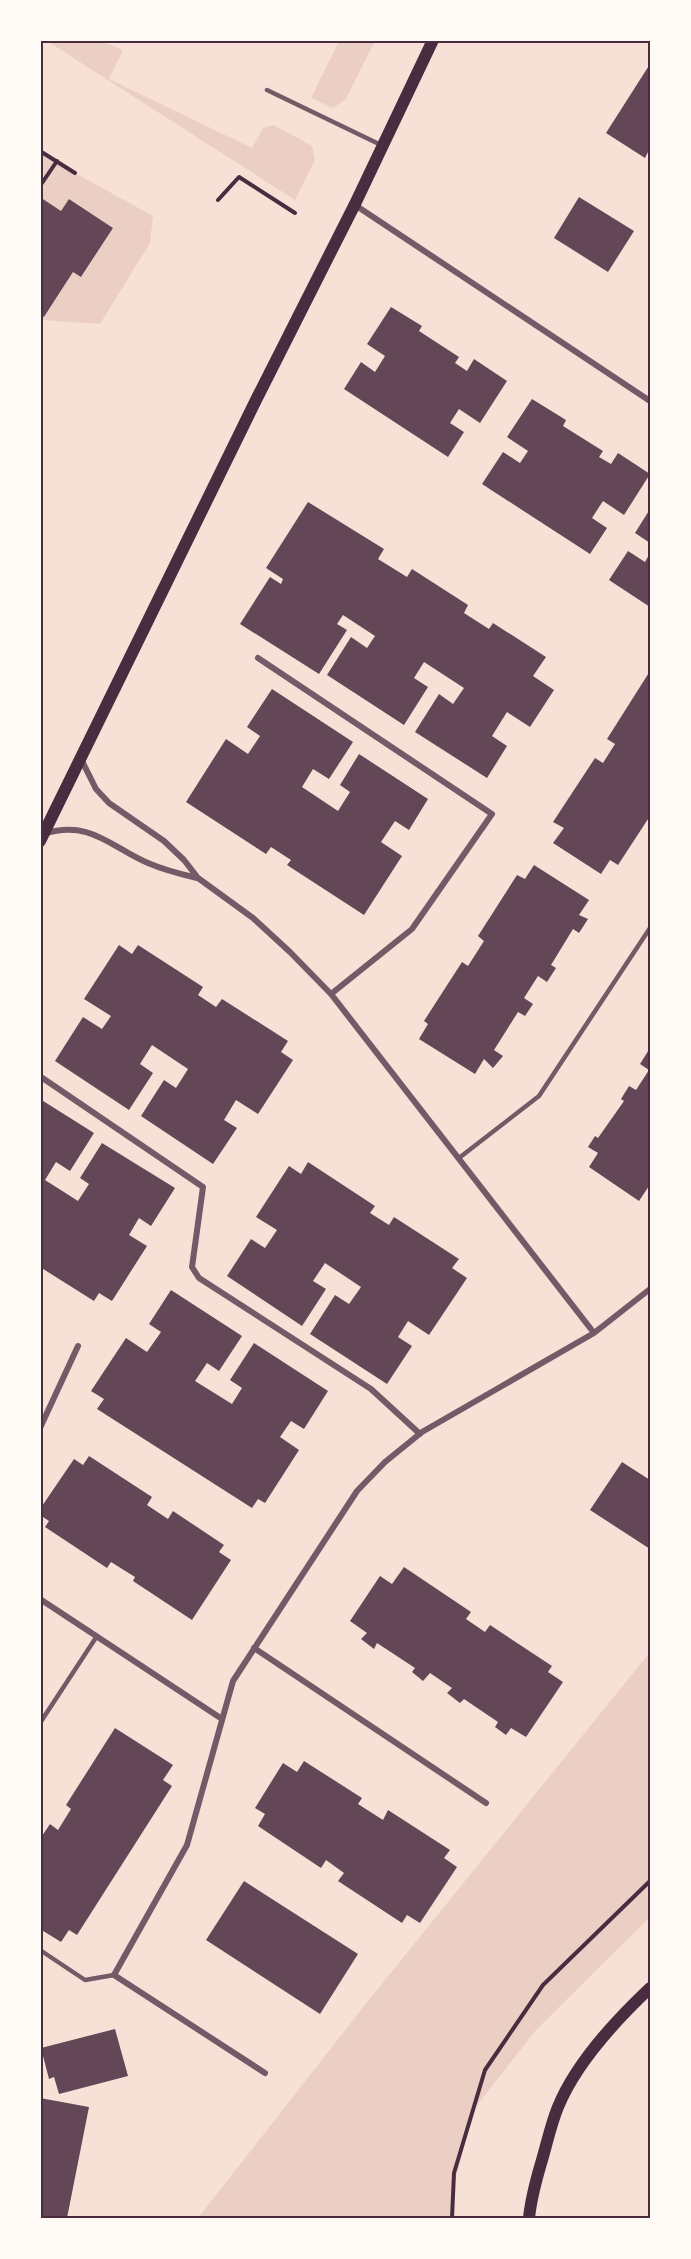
<svg xmlns="http://www.w3.org/2000/svg" width="691" height="2259" font-family="Jost,sans-serif">
  <style>
    .green { fill: #ebcfc5 }
    .building { fill: #644757 }
    .lines { fill: none; stroke-linecap: round; stroke-linejoin: round }
    .path { stroke: #4a2c40; stroke-width: 4 }
    .service { stroke: #755966; stroke-width: 4.5 }
    .minor { stroke: #755966; stroke-width: 6 }
    .secondary { stroke: #4a2c40; stroke-width: 12 }
    .neatline { fill: none; stroke: #4a2c40; stroke-width: 2 }
  </style>
  <rect width="100%" height="100%" fill="#f7e1d7"/>
  <path class="green" d="M 47,41 L 102,41 L 123,50 L 109,79 L 252,148 L 263,128 L 274,125 L 312,146 L 315,160 L 295,200 Z
    M 339,41 L 375,41 L 346,99 L 333,108 L 311,98 Z
    M 40,151 L 75,173 L 153,216 L 150,243 L 100,324 L 41,320 L 41,314 L 45,317 L 73,272 L 82,277 L 113,228 L 70,199 L 61,211 L 41,197 Z
    M 650,1652 L 650,1917 L 536,2030 L 474,2109 L 453,2189 L 452,2218 L 198,2218 L 364,2006 Z"/>
  <path class="building" d="M 650,64 L 650,148 L 645,158 L 606,133 Z
    M 40,197 L 61,211 L 69,199 L 113,228 L 81,277 L 73,272 L 44,317 L 40,314 Z
    M 579,197 L 634,231 L 608,272 L 554,238 Z
    M 391,307 L 422,326 L 419,331 L 459,357 L 455,363 L 467,371 L 474,359 L 507,381 L 480,423 L 459,409 L 450,423 L 464,432 L 448,457 L 344,389 L 361,362 L 375,372 L 385,356 L 367,344 Z
    M 532,399 L 566,420 L 563,426 L 603,451 L 599,457 L 611,464 L 618,453 L 650,474 L 624,515 L 603,501 L 592,518 L 607,528 L 590,554 L 482,484 L 503,452 L 520,463 L 528,451 L 507,437 Z
    M 308,502 L 384,549 L 378,559 L 407,577 L 412,569 L 468,605 L 464,613 L 489,629 L 493,623 L 546,657 L 533,676 L 554,690 L 530,727 L 507,712 L 492,736 L 507,746 L 487,778 L 415,732 L 439,694 L 453,704 L 464,688 L 424,662 L 414,678 L 428,687 L 404,725 L 327,675 L 351,637 L 367,648 L 375,636 L 343,615 L 337,624 L 347,630 L 319,674 L 240,624 L 270,577 L 281,584 L 283,579 L 266,568 Z
    M 650,509 L 650,543 L 635,533 Z
    M 628,551 L 645,562 L 650,553 L 650,607 L 609,580 Z
    M 650,671 L 650,816 L 618,865 L 610,860 L 601,874 L 553,843 L 564,828 L 553,822 L 595,758 L 603,763 L 615,744 L 607,739 Z
    M 272,689 L 353,742 L 329,779 L 313,769 L 302,787 L 338,811 L 350,792 L 340,785 L 359,754 L 428,799 L 409,830 L 395,821 L 381,842 L 402,856 L 364,915 L 287,865 L 291,860 L 271,847 L 266,854 L 186,802 L 226,739 L 248,754 L 260,736 L 247,727 Z
    M 534,865 L 589,900 L 579,915 L 588,919 L 579,933 L 573,929 L 551,965 L 556,968 L 547,982 L 538,976 L 524,998 L 533,1004 L 525,1016 L 518,1012 L 494,1050 L 503,1056 L 493,1068 L 484,1059 L 475,1074 L 419,1039 L 428,1024 L 424,1021 L 462,962 L 468,966 L 484,941 L 478,936 L 517,875 L 525,879 Z
    M 119,945 L 132,954 L 138,945 L 203,987 L 198,995 L 216,1007 L 222,999 L 288,1041 L 281,1052 L 293,1060 L 258,1114 L 236,1100 L 224,1120 L 237,1128 L 213,1164 L 141,1116 L 164,1080 L 176,1088 L 188,1069 L 152,1045 L 140,1064 L 153,1073 L 129,1110 L 55,1061 L 83,1017 L 102,1029 L 111,1016 L 84,999 Z
    M 650,1048 L 650,1187 L 649,1186 L 639,1201 L 589,1167 L 598,1153 L 588,1147 L 595,1136 L 598,1138 L 624,1101 L 621,1099 L 629,1086 L 636,1090 L 649,1070 L 640,1064 Z
    M 40,1099 L 94,1133 L 70,1171 L 56,1162 L 45,1180 L 78,1201 L 89,1184 L 80,1178 L 102,1143 L 175,1188 L 151,1226 L 139,1218 L 129,1235 L 147,1246 L 112,1301 L 99,1293 L 94,1301 L 40,1267 Z
    M 308,1162 L 375,1206 L 370,1213 L 389,1225 L 394,1217 L 459,1259 L 452,1268 L 467,1278 L 429,1335 L 408,1321 L 398,1337 L 412,1346 L 387,1384 L 310,1334 L 335,1295 L 349,1304 L 361,1287 L 325,1263 L 313,1281 L 326,1289 L 302,1326 L 227,1276 L 251,1239 L 265,1248 L 277,1230 L 256,1217 L 289,1166 L 301,1174 Z
    M 171,1290 L 242,1336 L 219,1371 L 207,1363 L 195,1381 L 232,1404 L 242,1388 L 230,1380 L 254,1343 L 328,1391 L 304,1429 L 291,1421 L 280,1437 L 299,1450 L 265,1503 L 258,1499 L 252,1508 L 97,1409 L 104,1399 L 91,1391 L 126,1338 L 147,1352 L 161,1332 L 149,1324 Z
    M 89,1456 L 152,1497 L 147,1505 L 168,1519 L 173,1511 L 224,1545 L 219,1552 L 231,1560 L 192,1620 L 133,1581 L 135,1577 L 111,1562 L 107,1568 L 45,1527 L 49,1521 L 40,1515 L 40,1509 L 74,1459 L 83,1465 Z
    M 622,1462 L 650,1480 L 650,1549 L 590,1510 Z
    M 404,1567 L 471,1612 L 466,1619 L 485,1632 L 490,1625 L 552,1666 L 548,1672 L 563,1682 L 526,1737 L 511,1728 L 506,1735 L 495,1727 L 498,1722 L 464,1699 L 460,1703 L 447,1693 L 452,1688 L 430,1673 L 423,1681 L 412,1672 L 415,1668 L 377,1643 L 374,1649 L 361,1639 L 367,1633 L 350,1621 L 380,1576 L 392,1584 Z
    M 115,1728 L 173,1765 L 163,1780 L 172,1786 L 77,1935 L 69,1930 L 61,1942 L 40,1929 L 40,1839 L 50,1824 L 58,1830 L 71,1809 L 66,1805 Z
    M 304,1761 L 362,1798 L 358,1804 L 383,1820 L 388,1810 L 450,1850 L 444,1858 L 457,1867 L 420,1923 L 407,1915 L 402,1923 L 338,1881 L 344,1873 L 326,1860 L 321,1868 L 258,1826 L 265,1814 L 255,1808 L 283,1763 L 297,1772 Z
    M 244,1881 L 358,1954 L 320,2014 L 206,1940 Z
    M 115,2029 L 128,2076 L 59,2094 L 54,2077 L 49,2079 L 41,2048 Z
    M 40,2098 L 89,2107 L 67,2218 L 40,2218 Z"/>
  <g class="lines">
    <path class="path" d="M 40,151 L 75,173
      M 40,186 L 57,161
      M 218,200 L 239,177 L 295,213
      M 452,2218 L 454,2173 L 485,2070 L 543,1985 L 650,1881"/>
    <path class="service" d="M 267,90 L 381,145
      M 459,1158 L 539,1096 L 650,928
      M 40,1723 L 97,1636
      M 40,1950 L 85,1980 L 114,1975"/>
    <path class="minor" d="M 355,205 L 650,401
      M 258,658 L 492,814 L 412,929 L 331,994
      M 81,759 L 96,789 L 109,803 L 164,841 L 184,860 L 198,878 L 253,918 L 290,952 L 331,994 L 594,1333
      M 44,834 C 89,819 111,847 148,863 C 164,870 180,874 197,878
      M 41,1077 L 203,1187 L 192,1267 L 199,1278 L 371,1389 L 420,1434
      M 40,1428 L 78,1346
      M 40,1599 L 222,1719
      M 254,1648 L 486,1803
      M 265,2073 L 114,1975 L 187,1845 L 233,1681 L 357,1491 L 385,1462 L 422,1432 L 594,1333 L 650,1289"/>
    <path class="secondary" d="M 40,841 L 257,398 L 355,204 L 433,40
      M 529,2218 C 531,2198 536,2180 542,2160 C 547,2143 551,2124 558,2107 C 576,2063 616,2020 650,1988"/>
  </g>
  <rect width="691" height="2259" fill="none" stroke="#fffaf5" stroke-width="84"/>
  <rect x="42" y="42" width="607" height="2175" class="neatline"/>
</svg>
